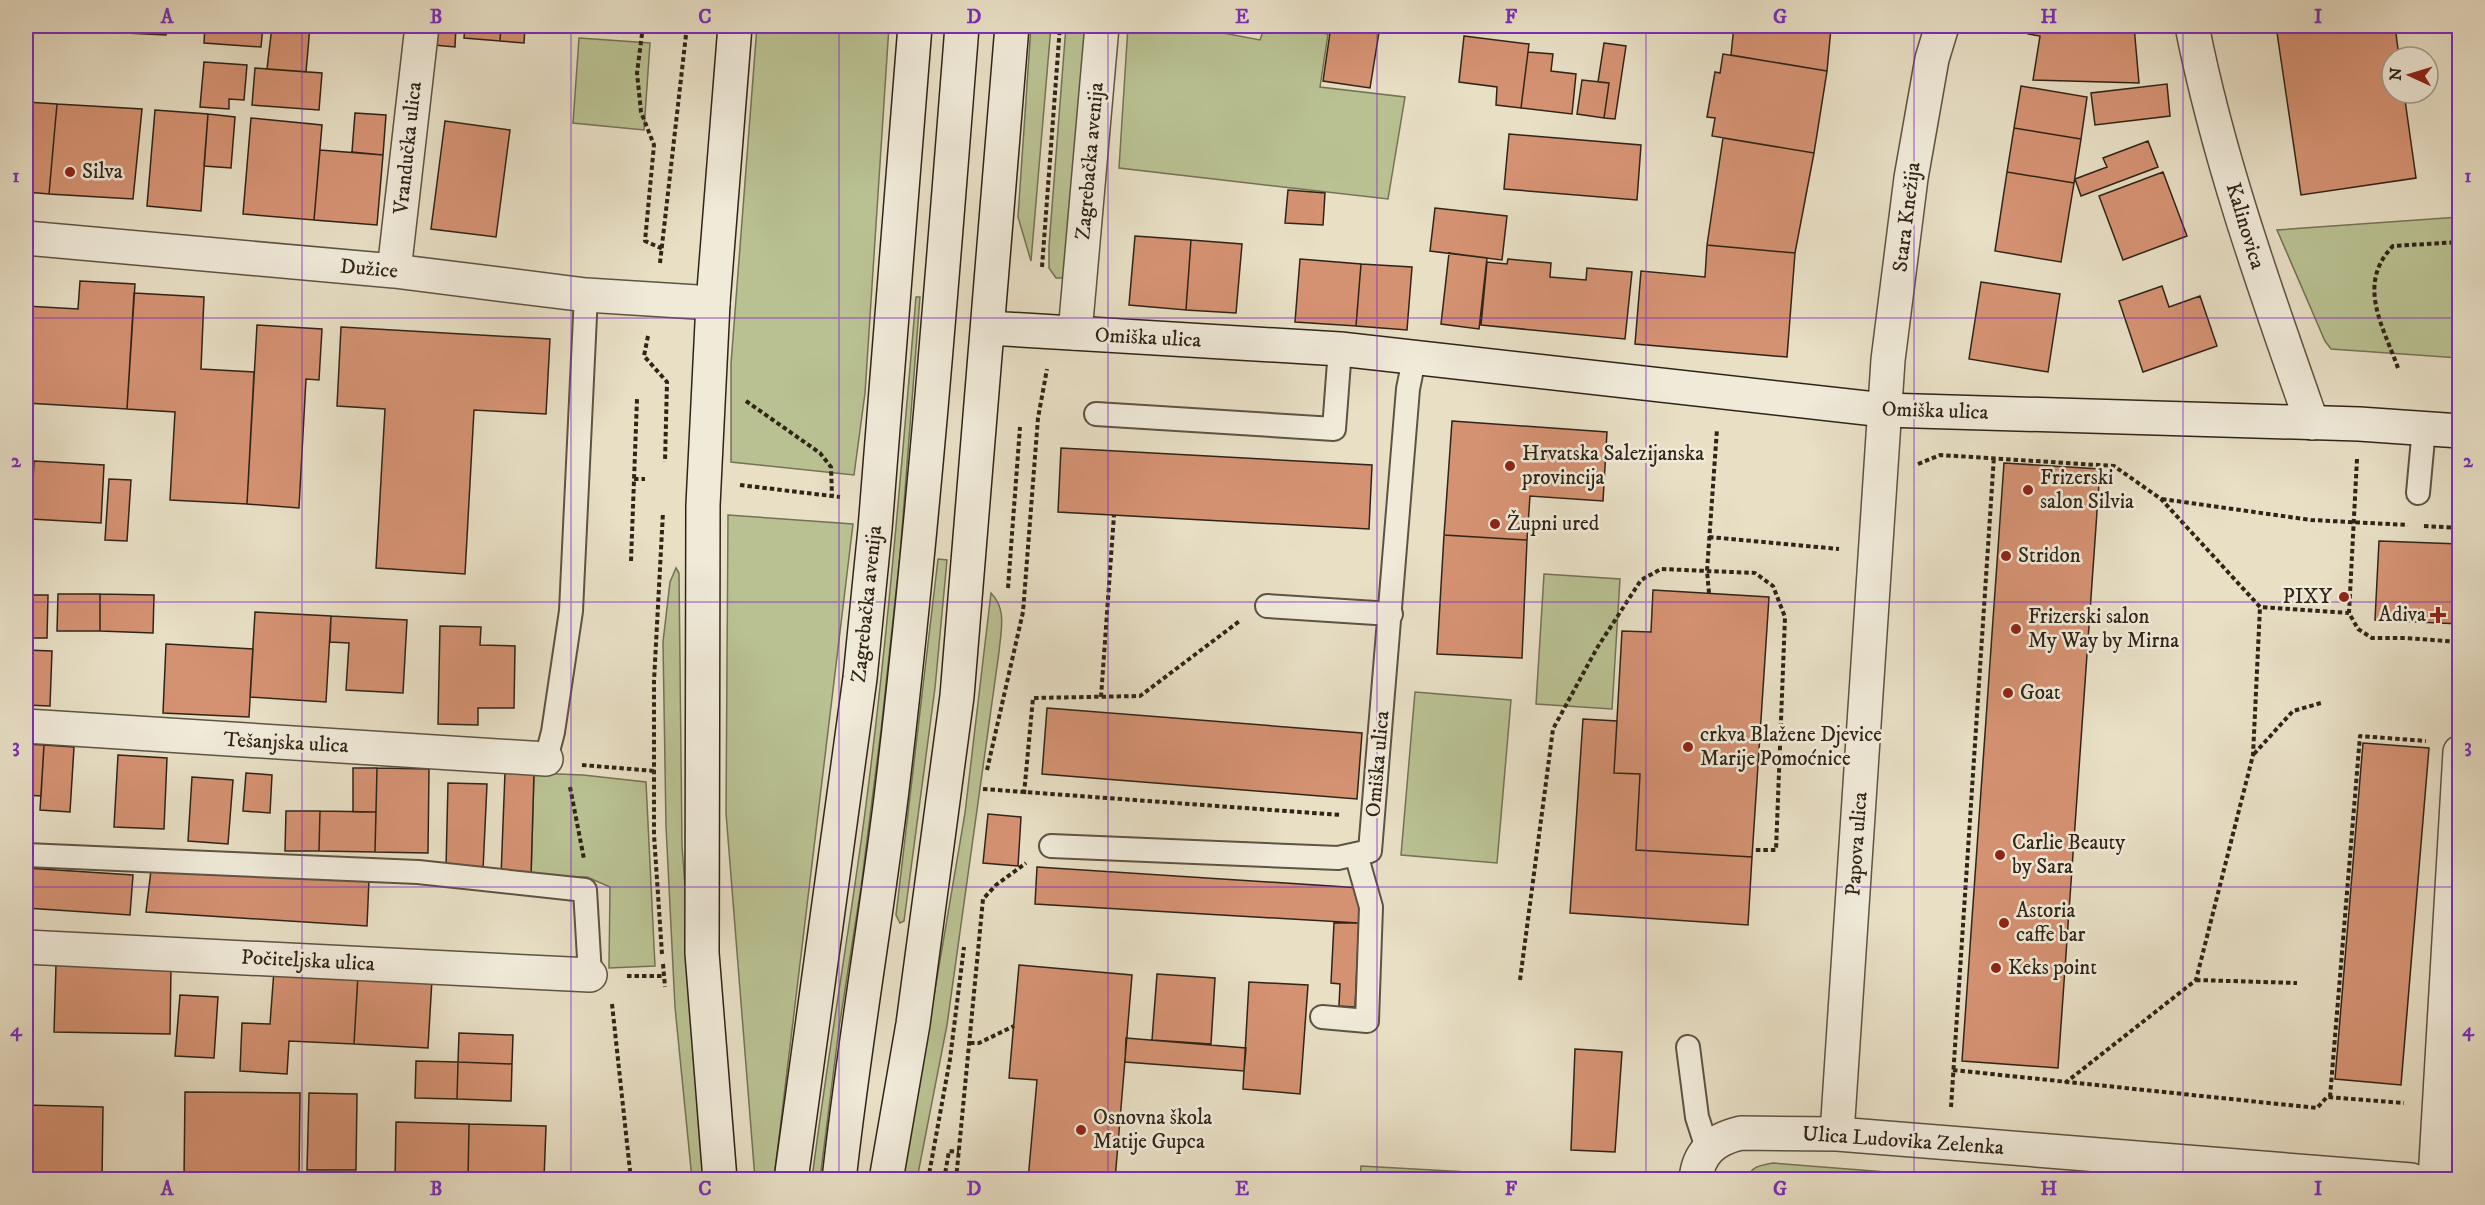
<svg xmlns="http://www.w3.org/2000/svg" width="2485" height="1205" font-family="'IM FELL DW Pica',serif">
  <style>
    .green { fill: #b9c192; stroke: #747254; stroke-width: 1.5 }
    .building { fill: #d59273; stroke: #302417; stroke-width: 1.5 }
    .lines { fill: none; stroke-linecap: round; stroke-linejoin: round }
    .lane-casing { stroke: #5e5342; stroke-width: 26 }
    .street-casing { stroke: #5e5342; stroke-width: 36 }
    .secondary-casing { stroke: #302417; stroke-width: 36 }
    .path { stroke: #302417; stroke-width: 4; stroke-dasharray: 4.5 3; stroke-linecap: butt }
    .lane { stroke: #f0ead9; stroke-width: 22 }
    .street { stroke: #f0ead9; stroke-width: 33 }
    .secondary { stroke: #f0ead9; stroke-width: 33 }
    .grid { fill: none; stroke: #7b2cbf; stroke-width: 1.5; stroke-opacity: 0.55 }
    .poi-dot { fill: #8f2418; stroke: #f0ead9; stroke-width: 2 }
    .labels { text-anchor: middle; dominant-baseline: central; stroke-width: 5; stroke-linejoin: round; paint-order: stroke }
    .street-label { font-size: 21px; fill: #302417; stroke: #f0ead9 }
    .poi-label { font-size: 21px; fill: #302417; stroke: #f0ead9; text-anchor: start }
    .neatline { fill: none; stroke: #7b2cbf; stroke-width: 2 }
    .grid-label { font-size: 20px; text-anchor: middle; font-weight: bold; fill: #7b2cbf }
  </style>
  <rect width="100%" height="100%" fill="#e8dfc5"/>
  <filter id="stains"><feTurbulence type="fractalNoise" baseFrequency=".00333" numOctaves="4"/><feColorMatrix values="0 0 0 0 .2 0 0 0 0 .09 0 0 0 0 .02 0 0 0 .5 -.17"/></filter>
  <radialGradient id="worn" r=".72"><stop offset=".6" stop-color="#630" stop-opacity="0"/><stop offset="1" stop-color="#630" stop-opacity=".3"/></radialGradient>
  <path class="green" d="M 757,26 L 889,26 L 865,393 L 854,475 L 731,462 L 731,364 Z
    M 1031,26 L 1051,26 L 1031,261 L 1018,217 Z
    M 1066,26 L 1087,26 L 1065,273 L 1062,278 L 1056,278 L 1049,268 L 1049,246 Z
    M 1128,26 L 1186,26 L 1260,40 L 1265,26 L 1281,26 L 1328,34 L 1320,87 L 1405,97 L 1388,199 L 1119,168 Z
    M 579,38 L 650,43 L 644,130 L 573,123 Z
    M 2459,217 L 2459,358 L 2331,349 L 2325,341 L 2277,230 Z
    M 916,297 L 920,297 L 900,555 L 881,730 L 861,887 L 839,1028 L 820,1179 L 812,1179 C 827,1059 848,940 864,820 C 887,647 901,472 916,297 Z
    M 728,515 L 853,524 L 774,1179 L 755,1179 L 726,813 Z
    M 938,559 L 947,560 L 935,688 L 904,921 L 900,923 L 896,915 Z
    M 676,568 L 679,573 L 682,846 L 707,1179 L 692,1179 L 675,1007 L 666,826 L 663,642 L 670,582 Z
    M 1544,574 L 1620,579 L 1612,709 L 1536,704 Z
    M 991,593 C 1007,609 1001,630 999,652 L 947,1025 L 917,1179 L 903,1179 L 965,813 Z
    M 1415,692 L 1511,700 L 1497,863 L 1401,855 Z
    M 534,773 L 583,775 L 646,782 L 655,966 L 609,968 L 610,887 L 587,877 L 531,877 Z
    M 1773,1163 L 1976,1179 L 1748,1179 C 1750,1166 1762,1165 1773,1163 Z
    M 1361,1166 L 1538,1176 L 1537,1179 L 1360,1179 Z"/>
  <path class="building" d="M 127,26 L 167,26 L 166,35 L 126,33 Z
    M 205,26 L 263,26 L 261,47 L 204,43 Z
    M 272,26 L 310,26 L 306,72 L 267,69 Z
    M 435,26 L 456,26 L 455,47 L 434,45 Z
    M 465,26 L 501,26 L 500,41 L 464,38 Z
    M 501,26 L 525,26 L 524,43 L 500,41 Z
    M 1331,26 L 1380,26 L 1370,88 L 1323,81 Z
    M 1734,26 L 1842,26 L 1842,30 L 1831,28 L 1827,71 L 1731,55 Z
    M 2030,26 L 2134,26 L 2139,83 L 2033,80 L 2040,36 L 2028,34 Z
    M 2276,26 L 2395,26 L 2399,57 L 2392,57 L 2392,93 L 2404,93 L 2416,178 L 2301,195 Z
    M 1464,36 L 1529,44 L 1521,108 L 1496,105 L 1497,87 L 1459,82 Z
    M 1604,43 L 1626,46 L 1615,119 L 1604,118 L 1609,83 L 1598,82 Z
    M 1528,52 L 1553,54 L 1551,71 L 1576,74 L 1572,114 L 1521,108 Z
    M 1723,54 L 1827,71 L 1814,153 L 1712,136 L 1715,118 L 1707,117 L 1715,72 L 1720,73 Z
    M 204,62 L 247,65 L 244,100 L 229,99 L 229,109 L 200,107 Z
    M 255,68 L 322,73 L 319,110 L 252,105 Z
    M 1582,80 L 1609,83 L 1604,118 L 1577,114 Z
    M 2167,84 L 2170,116 L 2095,125 L 2091,93 Z
    M 2021,86 L 2087,97 L 2081,139 L 2014,128 Z
    M 26,102 L 57,104 L 49,194 L 26,192 Z
    M 57,104 L 142,109 L 133,199 L 49,194 Z
    M 155,110 L 208,114 L 201,211 L 147,206 Z
    M 355,113 L 386,115 L 383,155 L 352,152 Z
    M 208,114 L 235,117 L 231,168 L 204,166 Z
    M 251,118 L 322,125 L 314,220 L 243,214 Z
    M 445,121 L 510,130 L 496,237 L 431,229 Z
    M 2014,128 L 2081,139 L 2074,183 L 2007,172 Z
    M 1509,134 L 1641,145 L 1637,200 L 1504,189 Z
    M 1723,138 L 1814,153 L 1795,253 L 1707,245 Z
    M 2148,141 L 2158,167 L 2081,196 L 2075,179 L 2107,167 L 2103,158 Z
    M 320,150 L 383,155 L 377,225 L 314,220 Z
    M 2007,172 L 2074,183 L 2061,262 L 1995,251 Z
    M 2163,172 L 2187,236 L 2123,260 L 2099,196 Z
    M 1288,190 L 1325,193 L 1323,225 L 1285,223 Z
    M 1435,208 L 1507,216 L 1502,260 L 1430,251 Z
    M 1135,236 L 1191,240 L 1186,310 L 1129,305 Z
    M 1191,240 L 1242,244 L 1236,313 L 1186,310 Z
    M 1707,245 L 1795,253 L 1787,357 L 1635,344 L 1641,271 L 1705,277 Z
    M 1449,253 L 1487,258 L 1479,329 L 1441,324 Z
    M 1300,259 L 1361,264 L 1356,326 L 1295,322 Z
    M 1508,259 L 1551,263 L 1550,277 L 1586,280 L 1587,268 L 1632,272 L 1625,339 L 1481,325 L 1487,262 L 1507,264 Z
    M 1361,264 L 1412,267 L 1407,330 L 1356,326 Z
    M 80,281 L 135,284 L 127,409 L 26,403 L 26,306 L 78,309 Z
    M 1981,282 L 2060,294 L 2048,372 L 1969,359 Z
    M 2162,286 L 2169,307 L 2200,296 L 2217,346 L 2143,372 L 2119,301 Z
    M 134,293 L 204,297 L 201,369 L 254,372 L 247,504 L 170,500 L 175,412 L 127,409 Z
    M 257,325 L 322,329 L 319,380 L 306,379 L 299,508 L 247,504 Z
    M 341,327 L 550,339 L 546,414 L 474,410 L 465,574 L 376,568 L 385,409 L 337,406 Z
    M 1452,421 L 1607,432 L 1603,501 L 1530,496 L 1527,540 L 1444,535 Z
    M 1061,448 L 1372,465 L 1369,529 L 1058,512 Z
    M 34,461 L 104,465 L 101,523 L 31,519 Z
    M 2004,463 L 2100,469 L 2058,1068 L 1962,1061 Z
    M 109,479 L 131,480 L 127,541 L 105,540 Z
    M 1444,535 L 1527,540 L 1522,658 L 1437,654 Z
    M 2379,541 L 2460,544 L 2460,624 L 2375,620 Z
    M 1653,590 L 1769,597 L 1752,857 L 1636,850 L 1640,774 L 1614,773 L 1622,631 L 1651,632 Z
    M 58,594 L 100,594 L 100,631 L 57,631 Z
    M 100,594 L 154,595 L 153,633 L 100,631 Z
    M 26,595 L 48,595 L 47,638 L 26,638 Z
    M 255,612 L 331,616 L 326,702 L 250,697 Z
    M 331,616 L 407,620 L 403,693 L 346,690 L 349,643 L 330,642 Z
    M 440,626 L 481,627 L 480,645 L 515,646 L 514,708 L 478,708 L 478,725 L 438,724 Z
    M 166,644 L 253,649 L 249,717 L 163,713 Z
    M 26,650 L 52,651 L 50,706 L 26,705 Z
    M 1047,708 L 1362,733 L 1357,799 L 1042,774 Z
    M 1583,719 L 1617,721 L 1614,773 L 1640,774 L 1636,850 L 1752,857 L 1748,925 L 1570,913 Z
    M 2363,743 L 2429,748 L 2401,1085 L 2335,1079 Z
    M 26,744 L 44,745 L 41,796 L 26,795 Z
    M 44,745 L 74,747 L 70,812 L 40,810 Z
    M 118,755 L 167,758 L 164,829 L 114,827 Z
    M 353,768 L 377,768 L 376,812 L 353,812 Z
    M 377,768 L 429,769 L 428,853 L 375,852 Z
    M 505,772 L 534,773 L 531,877 L 501,876 Z
    M 246,773 L 272,775 L 270,813 L 243,811 Z
    M 192,777 L 233,780 L 228,844 L 188,841 Z
    M 448,783 L 487,784 L 483,870 L 446,868 Z
    M 286,811 L 320,811 L 319,851 L 285,851 Z
    M 320,811 L 376,812 L 375,852 L 319,851 Z
    M 988,814 L 1021,817 L 1018,866 L 983,863 Z
    M 1037,867 L 1361,888 L 1359,923 L 1035,904 Z
    M 26,868 L 133,875 L 130,915 L 26,908 Z
    M 151,870 L 369,879 L 367,926 L 146,912 Z
    M 1334,923 L 1359,923 L 1355,1007 L 1339,1006 L 1340,984 L 1331,983 Z
    M 56,965 L 171,967 L 170,1034 L 54,1032 Z
    M 1019,965 L 1132,975 L 1115,1180 L 1028,1180 L 1037,1080 L 1009,1078 Z
    M 274,970 L 358,975 L 354,1044 L 289,1041 L 287,1074 L 240,1071 L 242,1023 L 270,1024 Z
    M 1157,974 L 1215,978 L 1211,1044 L 1152,1040 Z
    M 358,975 L 432,979 L 428,1048 L 354,1044 Z
    M 1249,982 L 1308,985 L 1300,1094 L 1243,1089 Z
    M 180,995 L 218,997 L 214,1058 L 175,1056 Z
    M 459,1033 L 513,1035 L 512,1064 L 458,1062 Z
    M 1126,1038 L 1246,1048 L 1244,1071 L 1125,1062 Z
    M 1575,1049 L 1622,1052 L 1615,1152 L 1571,1150 Z
    M 416,1061 L 458,1062 L 457,1099 L 415,1098 Z
    M 458,1062 L 512,1064 L 511,1101 L 457,1099 Z
    M 185,1092 L 300,1093 L 299,1180 L 184,1180 Z
    M 309,1093 L 357,1094 L 356,1170 L 307,1170 Z
    M 26,1105 L 103,1107 L 102,1180 L 26,1180 Z
    M 396,1122 L 469,1124 L 468,1180 L 395,1180 Z
    M 469,1124 L 546,1126 L 544,1180 L 468,1180 Z"/>
  <g class="lines">
    <defs>
      <path id="lane" d="M 1096,414 L 1334,429 L 1340,349
        M 2418,493 L 2424,428
        M 1267,606 L 1391,614
        M 546,759 L 553,732 L 571,611 L 586,295
        M 1051,846 L 1338,858 L 1370,851 L 1408,389 L 1414,359
        M 26,855 L 418,872 L 585,890 L 590,975
        M 1322,1017 L 1367,1021 L 1371,907 L 1356,854
        M 1688,1047 L 1697,1117 L 1707,1148"/>
      <path id="street" d="M 2192,26 C 2219,162 2266,292 2312,423
        M 26,238 L 394,271 L 586,295 L 713,303
        M 394,271 L 422,26
        M 1075,333 L 1102,26
        M 26,726 L 546,759
        M 26,947 L 590,975
        M 1837,1134 L 1888,360 L 1911,178 L 1932,59 L 1942,26
        M 1696,1180 C 1698,1152 1715,1139 1741,1133 L 1837,1134 L 2411,1180
        M 2435,1180 L 2460,752"/>
      <path id="secondary" d="M 989,328 L 1340,349 L 1884,410 L 2359,424 L 2460,431
        M 720,1180 L 702,953 L 703,505 L 713,303 L 735,26
        M 791,1180 L 860,678 L 875,529 L 915,26
        M 839,1180 C 853,1052 875,926 891,798 C 922,541 942,283 962,26
        M 886,1180 L 913,1024 L 957,696 L 1012,26"/>
    </defs>
    <use href="#lane" class="lane-casing"/>
    <use href="#street" class="street-casing"/>
    <use href="#secondary" class="secondary-casing"/>
    <path class="path" d="M 553,26 L 643,31
      M 643,26 L 637,73 L 641,112 L 654,145 L 645,241 L 663,249
      M 660,263 L 687,26
      M 1042,267 L 1060,26
      M 648,336 L 644,356 L 667,382 L 665,462
      M 2398,368 C 2383,326 2356,284 2393,246 L 2460,242
      M 746,401 L 820,453 L 831,467 L 832,496
      M 2357,459 L 2349,613 L 2358,629 L 2372,638 L 2405,638 L 2460,642
      M 1918,464 L 1940,455 L 2114,466 L 2161,499 L 2260,607 L 2349,613
      M 634,479 L 645,479
      M 740,485 L 840,497
      M 2162,499 L 2311,520 L 2408,525
      M 2424,526 L 2460,528
      M 1709,537 L 1839,549
      M 631,561 L 637,399
      M 1008,588 L 1020,427
      M 1709,593 L 1707,571 L 1717,429
      M 1101,697 L 1114,515
      M 2254,754 L 2293,711 L 2321,703
      M 582,765 L 654,771
      M 987,770 L 1023,612 L 1038,418 L 1047,369
      M 570,787 L 584,859
      M 983,789 L 1341,815
      M 1024,794 L 1033,698 L 1140,696 L 1241,620
      M 662,954 L 654,835 L 654,681 L 663,512
      M 663,964 L 665,987
      M 627,976 L 664,976
      M 1520,980 L 1553,729 L 1597,648 L 1641,580 L 1661,569 L 1755,573 L 1773,586 L 1785,617 L 1776,850 L 1755,850
      M 2196,980 L 2297,983
      M 612,1004 L 631,1180
      M 970,1043 L 979,1043 L 1014,1026
      M 1953,1070 L 2317,1108 L 2327,1097 L 2404,1103
      M 2065,1083 L 2196,980 L 2253,755 L 2260,607
      M 2330,1097 L 2360,736 L 2426,741
      M 1951,1107 L 1994,456
      M 928,1175 L 944,1178
      M 928,1180 L 950,1059 L 964,947
      M 944,1180 L 949,1151 L 959,1152
      M 956,1180 L 983,899 L 996,885 L 1026,863"/>
    <use href="#lane" class="lane"/>
    <use href="#street" class="street"/>
    <use href="#secondary" class="secondary"/>
  </g>
  <path class="grid" d="M 302,26 L 302,1180M 571,26 L 571,1180M 839,26 L 839,1180M 1108,26 L 1108,1180M 1377,26 L 1377,1180M 1646,26 L 1646,1180M 1914,26 L 1914,1180M 2183,26 L 2183,1180M 26,318 L 2460,318M 26,602 L 2460,602M 26,887 L 2460,887"/>
  <g class="poi-dot">
    <circle cx="70" cy="172" r="6"/>
    <circle cx="1510" cy="466" r="6"/>
    <circle cx="2028" cy="490" r="6"/>
    <circle cx="1495" cy="524" r="6"/>
    <circle cx="2006" cy="556" r="6"/>
    <circle cx="2344" cy="597" r="6"/>
    <path d="M2435 606h6v6h6v6h-6v6h-6v-6h-6v-6h6z"/>
    <circle cx="2016" cy="629" r="6"/>
    <circle cx="2008" cy="693" r="6"/>
    <circle cx="1688" cy="747" r="6"/>
    <circle cx="2000" cy="855" r="6"/>
    <circle cx="2004" cy="923" r="6"/>
    <circle cx="1996" cy="968" r="6"/>
    <circle cx="1081" cy="1130" r="6"/>
  </g>
  <g class="labels">
    <g class="street-label">
      <text transform="translate(408 148) rotate(-84)">Vrandučka ulica</text>
      <text transform="translate(1090 161) rotate(-85)">Zagrebačka avenija</text>
      <text transform="translate(1907 217) rotate(-83)">Stara Knežija</text>
      <text transform="translate(2245 226) rotate(73)">Kalinovica</text>
      <text transform="translate(369 269) rotate(5)">Dužice</text>
      <text transform="translate(1148 338) rotate(3)">Omiška ulica</text>
      <text transform="translate(1935 411) rotate(2)">Omiška ulica</text>
      <text transform="translate(867 604) rotate(-84)">Zagrebačka avenija</text>
      <text transform="translate(286 743) rotate(3)">Tešanjska ulica</text>
      <text transform="translate(1378 764) rotate(-85)">Omiška ulica</text>
      <text transform="translate(1857 844) rotate(-86)">Papova ulica</text>
      <text transform="translate(308 961) rotate(3)">Počiteljska ulica</text>
      <text transform="translate(1903 1141) rotate(4)">Ulica Ludovika Zelenka</text>
    </g>
    <g class="poi-label">
      <text x="82" y="172">Silva</text>
      <text x="1522" y="454">Hrvatska Salezijanska<tspan x="1522" dy="24">provincija</tspan></text>
      <text x="2040" y="478">Frizerski<tspan x="2040" dy="24">salon Silvia</tspan></text>
      <text x="1507" y="524">Župni ured</text>
      <text x="2018" y="556">Stridon</text>
      <text x="2332" y="597" text-anchor="end">PIXY</text>
      <text x="2426" y="615" text-anchor="end">Adiva</text>
      <text x="2028" y="617">Frizerski salon<tspan x="2028" dy="24">My Way by Mirna</tspan></text>
      <text x="2020" y="693">Goat</text>
      <text x="1700" y="735">crkva Blažene Djevice<tspan x="1700" dy="24">Marije Pomoćnice</tspan></text>
      <text x="2012" y="843">Carlie Beauty<tspan x="2012" dy="24">by Sara</tspan></text>
      <text x="2016" y="911">Astoria<tspan x="2016" dy="24">caffe bar</tspan></text>
      <text x="2008" y="968">Keks point</text>
      <text x="1093" y="1118">Osnovna škola<tspan x="1093" dy="24">Matije Gupca</tspan></text>
    </g>
  </g>
  <rect width="2485" height="1205" fill="none" stroke="#e8dfc5" stroke-width="66"/>
  <g transform="translate(2410 75) rotate(274)"><circle r="28" fill="#f0ead9" stroke="#a39b8b" stroke-width="1.5"/>
  <path d="M0-4.5L10 22L0 15L-10 22Z" fill="#8f2418"/>
  <text y="-9" font-size="16" font-weight="bold" text-anchor="middle" fill="#302417">N</text>
  </g>
  <rect x="33" y="33" width="2419" height="1139" class="neatline"/>
  <g class="grid-label">
    <text x="167" y="23">A</text>
    <text x="436" y="23">B</text>
    <text x="705" y="23">C</text>
    <text x="974" y="23">D</text>
    <text x="1242" y="23">E</text>
    <text x="1511" y="23">F</text>
    <text x="1780" y="23">G</text>
    <text x="2049" y="23">H</text>
    <text x="2318" y="23">I</text>
    <text x="16" y="182">1</text>
    <text x="2468" y="182">1</text>
    <text x="16" y="467">2</text>
    <text x="2468" y="467">2</text>
    <text x="16" y="752">3</text>
    <text x="2468" y="752">3</text>
    <text x="16" y="1036">4</text>
    <text x="2468" y="1036">4</text>
    <text x="167" y="1195">A</text>
    <text x="436" y="1195">B</text>
    <text x="705" y="1195">C</text>
    <text x="974" y="1195">D</text>
    <text x="1242" y="1195">E</text>
    <text x="1511" y="1195">F</text>
    <text x="1780" y="1195">G</text>
    <text x="2049" y="1195">H</text>
    <text x="2318" y="1195">I</text>
  </g>
  <rect width="100%" height="100%" filter="url(#stains)"/>
  <rect width="100%" height="100%" fill="url(#worn)"/>
</svg>
